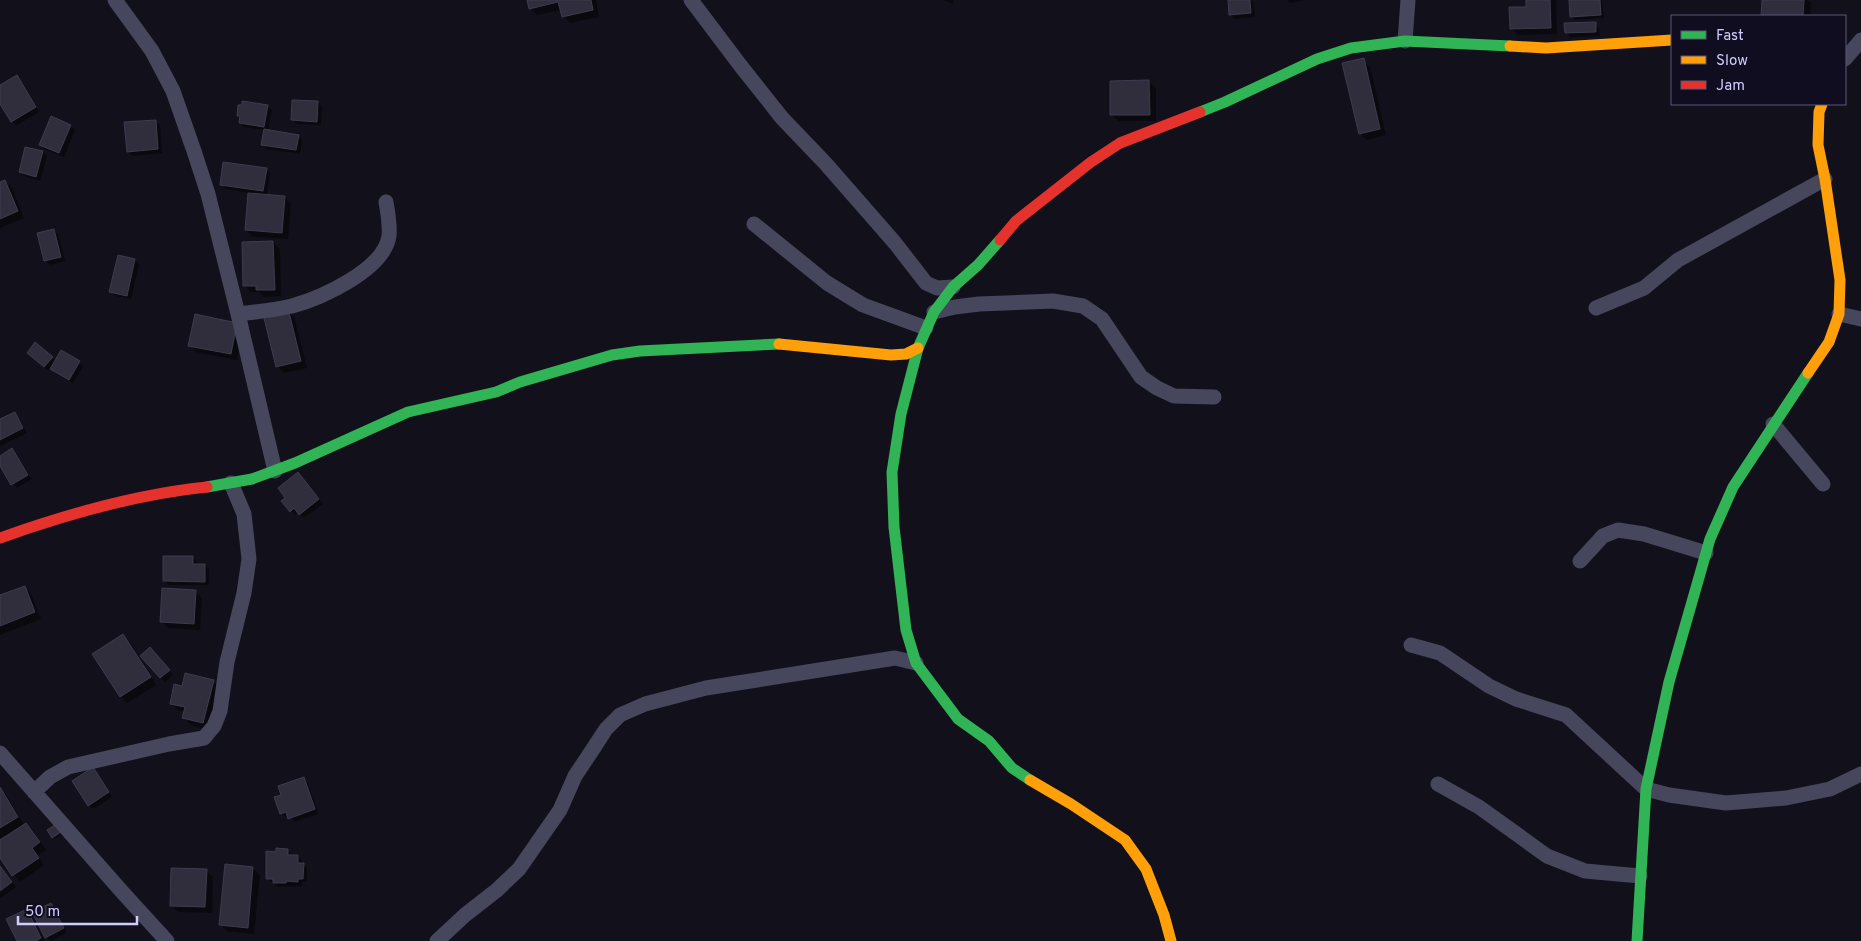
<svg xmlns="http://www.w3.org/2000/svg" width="1861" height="941" font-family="Overpass,sans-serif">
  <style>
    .shadow { fill: #0007 }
    .building { fill: #302e3d; stroke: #3d3b4f }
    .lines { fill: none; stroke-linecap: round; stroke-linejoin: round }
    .street { stroke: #46475c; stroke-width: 15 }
    .fast { stroke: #30b455; stroke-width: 11 }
    .slow { stroke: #ff9f0a; stroke-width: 11 }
    .jam { stroke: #e5322d; stroke-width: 11 }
  </style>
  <rect width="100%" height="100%" fill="#12111b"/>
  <path class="shadow" d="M 528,0 L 596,0 L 599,17 L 570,23 L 563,16 L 561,10 L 537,15 L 530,8 Z
    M 943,0 L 954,0 L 953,4 Z
    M 1229,0 L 1251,0 L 1253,2 L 1255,17 L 1235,19 L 1230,14 Z
    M 1287,0 L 1307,0 L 1290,3 Z
    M 1527,0 L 1556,0 L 1557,34 L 1518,35 L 1511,28 L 1528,8 Z
    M 1570,0 L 1602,0 L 1604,18 L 1575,20 L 1571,16 Z
    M 1763,0 L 1807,0 L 1811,3 L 1810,16 L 1762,16 Z
    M 1595,24 L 1599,28 L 1600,36 L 1570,37 L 1566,32 Z
    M 1363,60 L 1370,67 L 1386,135 L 1366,140 L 1360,133 Z
    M 17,77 L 39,112 L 16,126 L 0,102 L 0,87 Z
    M 1149,82 L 1156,88 L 1156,121 L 1118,121 L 1111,114 Z
    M 318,102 L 322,106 L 321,125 L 297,124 L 292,120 Z
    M 267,106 L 272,110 L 268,131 L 298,136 L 302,140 L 300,154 L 267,149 L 263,144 L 265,130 L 244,127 L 240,123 L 241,118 L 238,115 Z
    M 155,121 L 160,125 L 162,153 L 132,156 L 128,151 Z
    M 71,126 L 75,130 L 64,157 L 44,149 L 40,144 Z
    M 43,152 L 47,157 L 40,181 L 24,176 L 20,172 Z
    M 266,169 L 270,173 L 267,196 L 284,197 L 291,204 L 288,239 L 253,237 L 246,230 L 249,193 L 226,189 L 222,185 Z
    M 5,182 L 12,188 L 24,218 L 0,228 L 0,184 Z
    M 54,230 L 58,234 L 65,261 L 50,265 L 45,260 Z
    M 273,242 L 280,249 L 281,296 L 264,297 L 259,292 L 251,292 L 245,286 Z
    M 135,260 L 139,265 L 131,299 L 115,296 L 111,291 Z
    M 287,310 L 294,317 L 307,368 L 284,373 L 278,367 Z
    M 243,331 L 237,360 L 196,352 L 190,345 Z
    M 32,357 L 52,358 L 56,361 L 79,362 L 83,367 L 73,383 L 55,373 L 51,368 L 49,371 Z
    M 15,413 L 19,418 L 27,433 L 0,446 L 0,421 Z
    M 12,450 L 32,479 L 17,488 L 0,464 L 0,457 Z
    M 302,478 L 323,504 L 304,518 L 298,512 L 295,515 L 291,511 Z
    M 193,557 L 197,562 L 197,565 L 205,565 L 209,569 L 209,585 L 169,585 L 164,580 Z
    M 24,587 L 31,594 L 41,619 L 0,635 L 0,596 Z
    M 195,591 L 202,598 L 200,630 L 168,628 L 161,621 Z
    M 123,636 L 130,642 L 156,685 L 127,703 L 121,696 Z
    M 154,653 L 173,675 L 165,682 L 160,677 Z
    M 213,681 L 220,688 L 210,730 L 191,725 L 184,718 L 185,712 L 178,710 L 171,703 L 183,688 Z
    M 93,769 L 112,797 L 93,809 L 89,805 Z
    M 303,778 L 308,783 L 318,814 L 294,822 L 289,816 L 285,817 L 281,813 L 283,795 Z
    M 0,788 L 5,793 L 24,825 L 26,824 L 33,831 L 46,850 L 38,855 L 44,865 L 20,882 L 0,856 L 0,842 L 9,836 L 8,834 L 0,838 Z
    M 56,825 L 62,834 L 55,839 L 49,830 Z
    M 287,850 L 292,856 L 298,856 L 302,861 L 302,864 L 307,868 L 307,882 L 302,882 L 302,886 L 278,887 L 267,878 L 277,853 Z
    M 0,866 L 16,887 L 1,898 L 0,897 Z
    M 253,868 L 260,875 L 254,934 L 227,931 L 220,924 Z
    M 206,871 L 213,877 L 212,913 L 178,912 L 171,905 Z
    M 51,904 L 55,909 L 67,933 L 50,941 L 46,937 Z
    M 27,911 L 31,915 L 44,941 L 19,941 Z"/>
  <path class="building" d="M 527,0 L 591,0 L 593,10 L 562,17 L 558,2 L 529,9 Z
    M 1228,0 L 1250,0 L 1251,13 L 1229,15 Z
    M 1526,0 L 1550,0 L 1551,28 L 1510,29 L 1509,7 L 1526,7 Z
    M 1569,0 L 1600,0 L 1601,15 L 1570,17 Z
    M 1762,0 L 1804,0 L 1803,16 L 1761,16 Z
    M 1596,22 L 1596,32 L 1565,33 L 1564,23 Z
    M 1364,58 L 1380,129 L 1359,134 L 1342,63 Z
    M 17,75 L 36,107 L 11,122 L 0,104 L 0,85 Z
    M 1149,80 L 1150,115 L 1110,115 L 1110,81 Z
    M 292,100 L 318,101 L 317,122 L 291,120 Z
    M 242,101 L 268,105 L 264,127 L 239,123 L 240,116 L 237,116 L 238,105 L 242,105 Z
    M 51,116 L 71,125 L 59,153 L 39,145 Z
    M 156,120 L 158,149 L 127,152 L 124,122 Z
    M 264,129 L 299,135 L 296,150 L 261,145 Z
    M 25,147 L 43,151 L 36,177 L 19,172 Z
    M 223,162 L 267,168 L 263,191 L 220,185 Z
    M 5,180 L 18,211 L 0,219 L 0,182 Z
    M 248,193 L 285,196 L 282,233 L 245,230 Z
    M 54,229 L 61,257 L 44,261 L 37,233 Z
    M 273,241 L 275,290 L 256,290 L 256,286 L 243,286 L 242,242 Z
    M 118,255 L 135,259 L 127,296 L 109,292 Z
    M 288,308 L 301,361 L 276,367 L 263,314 Z
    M 195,314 L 237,323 L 231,354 L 188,346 Z
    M 35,342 L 53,357 L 44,367 L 27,353 Z
    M 61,350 L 80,361 L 69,380 L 50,369 Z
    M 15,412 L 23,428 L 0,440 L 0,419 Z
    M 12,448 L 28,475 L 11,485 L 0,466 L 0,456 Z
    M 298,472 L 319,499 L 299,515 L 294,508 L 290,512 L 281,501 L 285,498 L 278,488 Z
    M 163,556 L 193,556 L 193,564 L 205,564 L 205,582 L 163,581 Z
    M 25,586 L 35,612 L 0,626 L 0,595 Z
    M 162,588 L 196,590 L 194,624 L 160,622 Z
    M 123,634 L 151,677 L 120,697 L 92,654 Z
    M 150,647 L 170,670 L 160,678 L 140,656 Z
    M 185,673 L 214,680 L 203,723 L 182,718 L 185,707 L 170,704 L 174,684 L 182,686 Z
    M 93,767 L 109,792 L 88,806 L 72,781 Z
    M 304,777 L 315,809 L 288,819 L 286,812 L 280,814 L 274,797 L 281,795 L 278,786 Z
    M 0,787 L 18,817 L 0,828 Z
    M 26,823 L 40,842 L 32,848 L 39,858 L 12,876 L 0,858 L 0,840 Z
    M 56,824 L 61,832 L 52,838 L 47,830 Z
    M 276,848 L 288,849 L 288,855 L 298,855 L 298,863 L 304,863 L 303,879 L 298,879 L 298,882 L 286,881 L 286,883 L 273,883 L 273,879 L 266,879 L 266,851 L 276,852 Z
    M 225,864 L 253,867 L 248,928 L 219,925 Z
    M 0,866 L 12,882 L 0,891 Z
    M 171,868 L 207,869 L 205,907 L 170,906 Z
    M 51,903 L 64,928 L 45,938 L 32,912 Z
    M 27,909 L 41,938 L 36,941 L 17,941 L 6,919 Z"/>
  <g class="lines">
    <path class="street" d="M 115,0 L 152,51 L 173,91 L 194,151 L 208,194 L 238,314 L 275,471
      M 691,0 L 740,65 L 782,118 L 826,164 L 895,243 L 926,283 L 937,288 L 953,287
      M 1405,41 L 1408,0
      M 1845,59 L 1861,40
      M 754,224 L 827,283 L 863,305 L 926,328
      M 1596,308 L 1644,288 L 1678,260 L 1825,179
      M 934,312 L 955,307 L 979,304 L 1053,301 L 1083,306 L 1102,319 L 1141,377 L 1157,388 L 1174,396 L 1214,397
      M 238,314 C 256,312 275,310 292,306 C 321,298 384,270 389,236 C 390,225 388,213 386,202
      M 1839,314 L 1861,319
      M 1773,424 L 1823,484
      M 1580,561 L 1603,536 L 1618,530 L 1644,534 L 1706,553
      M 1411,645 L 1440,653 L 1489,686 L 1516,699 L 1566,715 L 1646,789 L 1669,795 L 1726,803 L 1786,798 L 1830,789 L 1861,774
      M 0,753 L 124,894 L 167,941
      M 1438,784 L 1479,807 L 1547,856 L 1585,871 L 1640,876
      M 34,792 L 50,777 L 68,767 L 169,744 L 204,738 L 214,726 L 220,711 L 227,662 L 244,593 L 249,559 L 244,514 L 231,483
      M 437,941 L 465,915 L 497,890 L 519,869 L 560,810 L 575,776 L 593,749 L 606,729 L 620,715 L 645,704 L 706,688 L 895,658 L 916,663"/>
    <path class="fast" d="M 1200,112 L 1225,102 L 1317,59 L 1351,48 L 1405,41 L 1510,46
      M 1000,240 L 978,265 L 953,287 L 934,312 L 918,348 L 901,414 L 892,472 L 894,527 L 906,630 L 916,663 L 958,719 L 989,741 L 1012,768 L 1030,780
      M 207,487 L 252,479 L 295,463 L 408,412 L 496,392 L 520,382 L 612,355 L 640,351 L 779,344
      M 1637,941 L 1646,789 L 1669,682 L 1710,539 L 1733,487 L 1808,373"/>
    <path class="slow" d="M 1510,46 L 1546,48 L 1672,40
      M 779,344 L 891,355 L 906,354 L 918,348
      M 1808,373 L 1829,342 L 1839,314 L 1840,280 L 1825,179 L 1818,145 L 1819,112 L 1822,104
      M 1030,780 L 1071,804 L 1125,840 L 1146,869 L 1164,915 L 1171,941"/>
    <path class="jam" d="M 1000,240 L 1016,221 L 1091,162 L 1120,143 L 1200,112
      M 0,538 C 67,514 137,494 207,487"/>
  </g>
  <rect x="1671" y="15" width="175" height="90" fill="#0f0d1f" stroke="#5c5978"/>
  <rect x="1681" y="31" width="25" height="8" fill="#30b455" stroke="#5c5978"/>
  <text x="1716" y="40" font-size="15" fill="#cfccfe">Fast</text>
  <rect x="1681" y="56" width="25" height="8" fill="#ff9f0a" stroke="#5c5978"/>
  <text x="1716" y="65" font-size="15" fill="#cfccfe">Slow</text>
  <rect x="1681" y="81" width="25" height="8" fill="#e5322d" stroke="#5c5978"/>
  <text x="1716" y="90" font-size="15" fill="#cfccfe">Jam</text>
  <path d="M18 916v8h119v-8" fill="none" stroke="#cfccfe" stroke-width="2.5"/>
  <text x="25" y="916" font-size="15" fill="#cfccfe" stroke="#0f0d1f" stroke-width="4" paint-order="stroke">50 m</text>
</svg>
